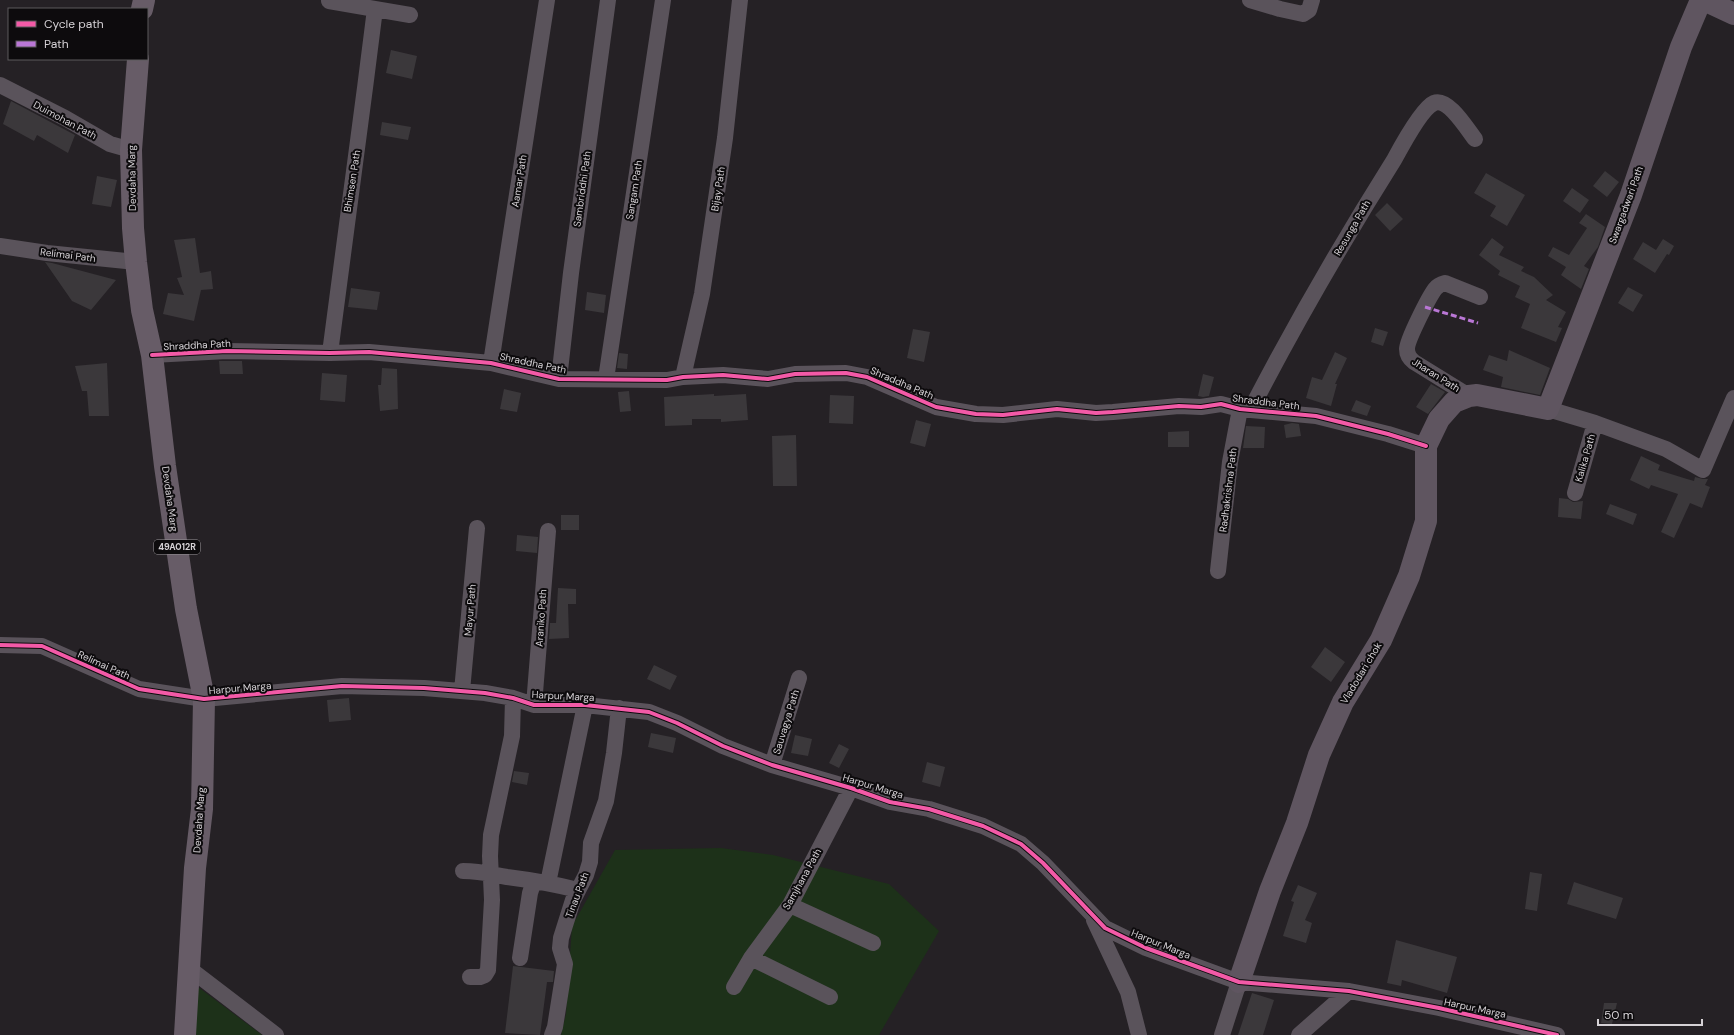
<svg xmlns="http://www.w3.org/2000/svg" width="1734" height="1035" font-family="'DM Sans',sans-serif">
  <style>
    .green { fill: #1d3119 }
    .building { fill: #3b383b }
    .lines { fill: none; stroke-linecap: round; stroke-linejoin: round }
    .street { stroke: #5a535b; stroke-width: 16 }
    .secondary { stroke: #5f5560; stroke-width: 22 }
    .primary { stroke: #675c67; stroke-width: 22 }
    .quiet { stroke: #ba77d6; stroke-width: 3; stroke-dasharray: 6 3; stroke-linecap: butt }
    .cycleway-casing { stroke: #0d0b0d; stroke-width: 6 }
    .cycleway { stroke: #f35aa7; stroke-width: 4 }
    .labels { text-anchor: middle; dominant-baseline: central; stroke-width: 4; stroke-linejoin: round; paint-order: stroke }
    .shield { fill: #0d0b0d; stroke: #9a969a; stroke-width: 1 }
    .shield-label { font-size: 9px; font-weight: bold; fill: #d6d2d6 }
    .street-label { font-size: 10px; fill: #d6d2d6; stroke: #0d0b0d }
  </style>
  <rect width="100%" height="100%" fill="#252125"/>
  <path class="green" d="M 721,848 L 773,855 L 889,884 L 939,931 L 879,1035 L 561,1035 L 566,1014 L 572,926 L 615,850 Z
    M 198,987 L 262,1035 L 194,1035 Z"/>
  <path class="building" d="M 391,50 L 417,56 L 412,79 L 386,73 Z
    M 11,101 L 75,135 L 68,153 L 37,135 L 34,141 L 3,124 Z
    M 382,122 L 411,127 L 408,140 L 380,135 Z
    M 1605,171 L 1619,182 L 1607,197 L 1593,186 Z
    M 1486,173 L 1525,195 L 1507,226 L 1490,216 L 1496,206 L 1474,193 Z
    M 97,176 L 117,180 L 111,207 L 92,204 Z
    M 1572,188 L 1589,200 L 1580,213 L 1563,201 Z
    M 1387,203 L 1403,219 L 1390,231 L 1375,215 Z
    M 1586,214 L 1605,227 L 1598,247 L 1584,266 L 1589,269 L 1581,289 L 1561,275 L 1566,267 L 1548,256 L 1553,247 L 1569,255 L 1587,228 L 1579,223 Z
    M 195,238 L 200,273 L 211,271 L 213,289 L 201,290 L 194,321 L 163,314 L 168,293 L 184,295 L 177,278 L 182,277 L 174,240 Z
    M 1492,238 L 1504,247 L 1499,255 L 1524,267 L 1521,271 L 1534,277 L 1553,295 L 1546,300 L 1566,312 L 1558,327 L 1562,328 L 1556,342 L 1521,328 L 1530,304 L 1515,297 L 1520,286 L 1498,275 L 1500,271 L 1479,255 Z
    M 1663,239 L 1674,246 L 1669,255 L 1667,254 L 1655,273 L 1633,259 L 1643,242 L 1656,250 Z
    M 45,262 L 52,263 L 116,280 L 91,310 L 72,301 Z
    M 1628,287 L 1643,295 L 1633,312 L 1618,303 Z
    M 351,288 L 380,292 L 377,310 L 348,307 Z
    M 587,292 L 606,295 L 604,313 L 585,310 Z
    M 1375,328 L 1388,332 L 1383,346 L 1371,342 Z
    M 913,329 L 930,332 L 924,362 L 907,358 Z
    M 1509,350 L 1550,368 L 1540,395 L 1501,387 L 1503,377 L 1483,370 L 1489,355 L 1507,361 Z
    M 1335,352 L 1347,358 L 1335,384 L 1337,384 L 1331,406 L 1306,398 L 1312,377 L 1322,380 Z
    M 619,353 L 628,354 L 627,369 L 617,368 Z
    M 219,361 L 242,361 L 243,374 L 220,374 Z
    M 107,363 L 109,416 L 89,416 L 87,391 L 82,391 L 75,366 Z
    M 382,368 L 397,369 L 398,409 L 380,411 L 378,385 L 381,385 Z
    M 322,373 L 347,375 L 345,402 L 320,400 Z
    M 1203,374 L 1214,377 L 1209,396 L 1203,397 L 1198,396 Z
    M 1431,384 L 1445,392 L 1428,414 L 1416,407 Z
    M 504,389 L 521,393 L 517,412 L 500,409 Z
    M 629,391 L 631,411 L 620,412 L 618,392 Z
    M 714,394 L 714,396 L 746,394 L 748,420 L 721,422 L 721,419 L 692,419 L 692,425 L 665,426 L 664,397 Z
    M 830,395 L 854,396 L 853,424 L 829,423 Z
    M 1356,400 L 1371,406 L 1367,416 L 1351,411 Z
    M 916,420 L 931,424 L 925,447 L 910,443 Z
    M 1292,423 L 1299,424 L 1301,436 L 1286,438 L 1284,425 Z
    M 1246,426 L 1265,427 L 1264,448 L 1243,448 Z
    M 1189,431 L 1189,447 L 1168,447 L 1168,432 Z
    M 796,435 L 797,486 L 773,486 L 772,436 Z
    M 1641,456 L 1660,465 L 1658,470 L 1687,479 L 1694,481 L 1695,477 L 1703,479 L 1708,479 L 1705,485 L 1710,487 L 1702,508 L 1690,503 L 1674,538 L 1661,532 L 1678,494 L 1651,485 L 1649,489 L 1630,480 Z
    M 1559,498 L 1568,499 L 1573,502 L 1583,501 L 1581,519 L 1558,517 Z
    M 1610,504 L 1637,514 L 1633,525 L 1606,514 Z
    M 561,515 L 579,515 L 579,530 L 561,530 Z
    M 517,535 L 538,537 L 537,553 L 516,551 Z
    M 558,588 L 576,589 L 576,604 L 568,604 L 569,638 L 549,639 L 550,623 L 556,623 Z
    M 1325,647 L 1345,662 L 1331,682 L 1311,667 Z
    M 654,665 L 677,676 L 670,690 L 647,679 Z
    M 349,698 L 351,720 L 329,722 L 327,700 Z
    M 651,733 L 676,738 L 673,753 L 648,747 Z
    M 795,735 L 812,739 L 808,756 L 791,753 Z
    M 839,744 L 849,749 L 839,768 L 829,763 Z
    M 927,762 L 945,767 L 940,787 L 922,782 Z
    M 514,771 L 529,773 L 527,785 L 512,782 Z
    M 1530,872 L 1542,874 L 1537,911 L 1525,909 Z
    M 1574,882 L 1623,898 L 1616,919 L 1567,904 Z
    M 1298,885 L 1317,893 L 1305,920 L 1312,923 L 1306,943 L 1283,936 L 1294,902 L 1291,901 Z
    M 1396,940 L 1457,957 L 1447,993 L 1402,980 L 1401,986 L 1387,983 Z
    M 513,966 L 554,971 L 553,982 L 547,982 L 540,1035 L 505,1033 Z
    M 1252,993 L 1274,1000 L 1263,1035 L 1238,1035 Z
    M 1604,1003 L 1617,1003 L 1612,1024 L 1601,1023 Z"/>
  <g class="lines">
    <path class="street" d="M 1250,0 L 1280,9 L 1303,14 L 1309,10 L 1312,0
      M 329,1 L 410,15
      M 0,85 L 65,118 L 110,144 L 131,150
      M 0,246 L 47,253 L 136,262
      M 330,353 C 344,239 361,124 375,9
      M 152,355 L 227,351 L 330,353 L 369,352 L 491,363 L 559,379 L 667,380 L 683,377 L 723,375 L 768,379 L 795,374 L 846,373 L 867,377 L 936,407 L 976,414 L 1003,415 L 1057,409 L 1096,413 L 1113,412 L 1179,406 L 1201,407 L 1221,404 L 1240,409 L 1316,416 L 1388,434 L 1426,446
      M 491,363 L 547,0
      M 683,377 L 702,294 L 725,138 L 740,0
      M 559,379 L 571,273 L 608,0
      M 606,379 L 663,0
      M 1469,396 L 1414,362 C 1410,359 1407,355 1407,349 C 1407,340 1429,297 1435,289 C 1438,285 1441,284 1445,283 L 1480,297
      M 1251,409 C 1295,324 1343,241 1394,160 C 1401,147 1422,108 1434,103 C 1448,97 1467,129 1475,139
      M 1548,409 L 1595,423 L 1666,449 L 1703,470 L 1734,398
      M 1575,493 L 1595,423
      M 1218,571 L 1230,462 L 1240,409
      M 0,645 L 42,646 L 139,689 L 204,699 L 342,686 L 424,688 L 485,693 L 513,698 L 534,705 L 585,705 L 649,712 L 677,723 L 723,746 L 772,765 L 851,788 L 890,802 L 929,809 L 983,826 L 1021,844 L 1043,863 L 1105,928 L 1146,948 L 1239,982 L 1349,991 L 1439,1008 L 1557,1035
      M 462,691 L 477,528
      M 534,705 L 548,531
      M 772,765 L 799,678
      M 463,871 C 481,871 490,874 507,877 C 531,880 554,884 578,890
      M 548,883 L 585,705
      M 790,905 L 873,943
      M 1094,920 L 1128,992 L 1139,1035
      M 520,958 L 530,893 L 534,881
      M 751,958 L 830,997
      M 190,969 L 276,1035
      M 470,977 L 480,977 L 485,975 L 488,970 L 492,900 L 490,856 L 491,835 L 512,736 L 513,698
      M 734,987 L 751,958 L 790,905 L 851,788
      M 552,1035 L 555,1027 L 565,964 L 560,948 L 561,938 L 573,900 L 586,875 L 590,862 L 591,843 L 606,801 L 614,753 L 619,708
      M 1222,1035 L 1239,982
      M 1299,1035 L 1349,991"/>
    <path class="secondary" d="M 1704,0 L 1734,14
      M 1239,982 L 1270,891 L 1297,823 L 1319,755 L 1343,702 L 1381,640 L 1409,576 L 1426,521 L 1426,446 L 1439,419 L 1454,402 L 1469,396 L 1477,395 L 1548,409 L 1631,195 L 1681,47 L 1701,0"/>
    <path class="primary" d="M 142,9 L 144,0
      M 138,59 L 131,150 L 133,228 L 136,262 L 142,310 L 152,355 L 165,466 L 186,609 L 204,699 L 202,809 L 195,868 L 185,1035"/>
    <path class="quiet" d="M 1425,307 L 1478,323"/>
    <defs>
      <path id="cycleway" d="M 152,355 L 227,351 L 330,353 L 369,352 L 491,363 L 559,379 L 667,380 L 683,377 L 723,375 L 768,379 L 795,374 L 846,373 L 867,377 L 936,407 L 976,414 L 1003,415 L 1057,409 L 1096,413 L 1113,412 L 1179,406 L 1201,407 L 1221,404 L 1240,409 L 1316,416 L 1388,434 L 1426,446
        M 0,645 L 42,646 L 139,689 L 204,699 L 342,686 L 424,688 L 485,693 L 513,698 L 534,705 L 585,705 L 649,712 L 677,723 L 723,746 L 772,765 L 851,788 L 890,802 L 929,809 L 983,826 L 1021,844 L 1043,863 L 1105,928 L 1146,948 L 1239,982 L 1349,991 L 1439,1008 L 1557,1035"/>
    </defs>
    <use href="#cycleway" class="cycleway-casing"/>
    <use href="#cycleway" class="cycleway"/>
  </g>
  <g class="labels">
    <rect class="shield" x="154" y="540" width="46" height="14" rx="3"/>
    <g class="shield-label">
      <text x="177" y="547">49A012R</text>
    </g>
    <g class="street-label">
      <text transform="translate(65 120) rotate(28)">Duimohan Path</text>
      <text transform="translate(132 178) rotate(-91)">Devdaha Marg</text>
      <text transform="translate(352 181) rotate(-81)">Bhimsen Path</text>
      <text transform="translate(519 181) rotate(-81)">Aamar Path</text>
      <text transform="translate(582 189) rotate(-82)">Sambriddhi Path</text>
      <text transform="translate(718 189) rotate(-81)">Bijay Path</text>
      <text transform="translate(634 190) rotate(-81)">Sangam Path</text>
      <text transform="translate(1626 205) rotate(-70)">Swargadwari Path</text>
      <text transform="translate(1352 228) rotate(-60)">Resunga Path</text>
      <text transform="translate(68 255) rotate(7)">Relimai Path</text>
      <text transform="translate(197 345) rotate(-3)">Shraddha Path</text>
      <text transform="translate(533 363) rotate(12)">Shraddha Path</text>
      <text transform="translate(1436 375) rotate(32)">Jharan Path</text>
      <text transform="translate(902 383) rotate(23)">Shraddha Path</text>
      <text transform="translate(1266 402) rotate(7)">Shraddha Path</text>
      <text transform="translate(1585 458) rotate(-74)">Kalika Path</text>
      <text transform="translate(1228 490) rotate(-83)">Radhakrishna Path</text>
      <text transform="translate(170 499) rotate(82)">Devdaha Marg</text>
      <text transform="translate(470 610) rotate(-85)">Mayur Path</text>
      <text transform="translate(541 618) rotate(-86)">Araniko Path</text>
      <text transform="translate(104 665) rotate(24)">Relimai Path</text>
      <text transform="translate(1361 673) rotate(-59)">Vladodari chok</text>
      <text transform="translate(240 688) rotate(-5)">Harpur Marga</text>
      <text transform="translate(563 696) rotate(3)">Harpur Marga</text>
      <text transform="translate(786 722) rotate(-73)">Sauvagya Path</text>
      <text transform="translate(873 786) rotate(17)">Harpur Marga</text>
      <text transform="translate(199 820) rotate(-86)">Devdaha Marg</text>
      <text transform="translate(802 879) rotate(-61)">Samjhana Path</text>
      <text transform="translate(577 895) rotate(-69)">Tinau Path</text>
      <text transform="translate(1161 944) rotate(22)">Harpur Marga</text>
      <text transform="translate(1475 1008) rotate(12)">Harpur Marga</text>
    </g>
  </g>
  <rect x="8" y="8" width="140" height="52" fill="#0d0b0d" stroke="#5d5b5d"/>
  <rect x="16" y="21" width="20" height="6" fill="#f35aa7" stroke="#5d5b5d"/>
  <text x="44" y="28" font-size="12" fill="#d6d2d6">Cycle path</text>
  <rect x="16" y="41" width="20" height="6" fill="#ba77d6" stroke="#5d5b5d"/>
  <text x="44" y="48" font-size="12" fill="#d6d2d6">Path</text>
  <path d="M1598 1019v6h104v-6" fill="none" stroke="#d6d2d6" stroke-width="2"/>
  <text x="1604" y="1019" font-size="12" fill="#d6d2d6" stroke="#0d0b0d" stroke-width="3" paint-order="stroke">50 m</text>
</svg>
